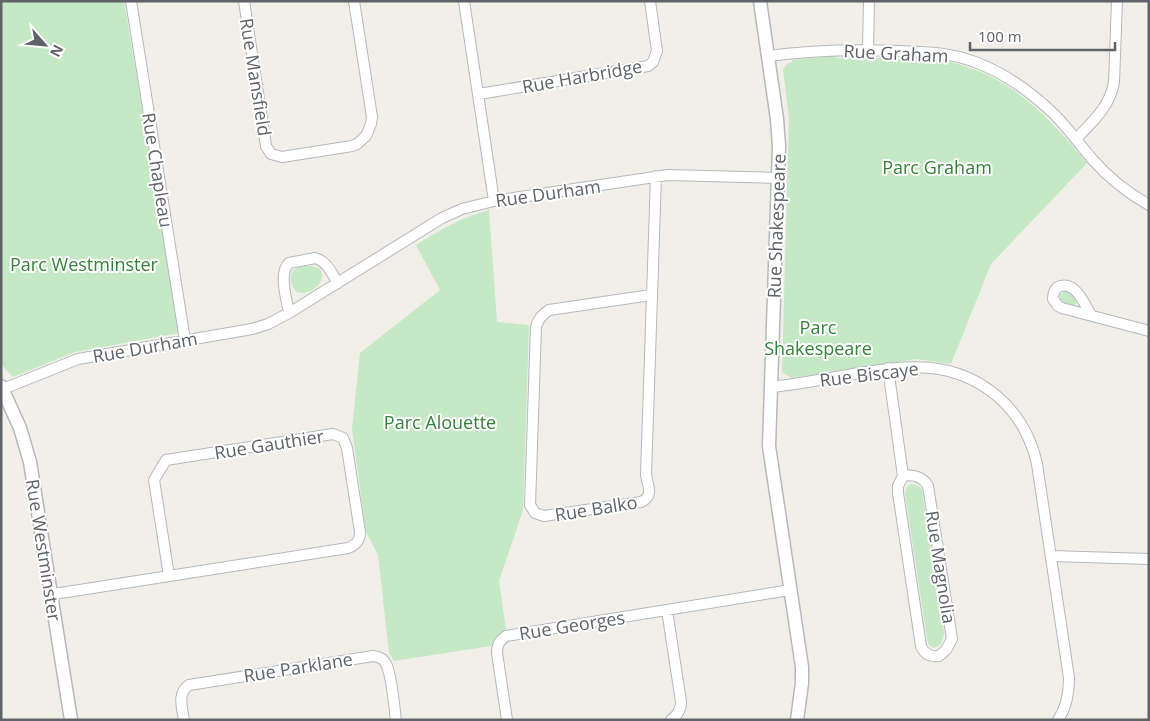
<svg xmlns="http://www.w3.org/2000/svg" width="1150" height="721" font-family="'Open Sans',sans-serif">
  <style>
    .green { fill: #c5e8c5 }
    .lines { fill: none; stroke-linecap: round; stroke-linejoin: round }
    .minor-casing { stroke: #b5b8bc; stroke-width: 12 }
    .tertiary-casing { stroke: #b5b8bc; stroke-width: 15 }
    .minor { stroke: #fff; stroke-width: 10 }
    .tertiary { stroke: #fff; stroke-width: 12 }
    .labels { text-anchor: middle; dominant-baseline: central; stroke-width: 4; stroke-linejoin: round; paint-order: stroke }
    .street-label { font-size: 18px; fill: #5f6368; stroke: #fff }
    .park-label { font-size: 18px; fill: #348238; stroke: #fff }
  </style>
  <rect width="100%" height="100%" fill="#f1efe8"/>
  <path class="green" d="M 1,1 L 124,1 L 180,333 L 75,352 L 13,377 L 1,364 Z
    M 835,56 L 836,58 L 928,58 C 1003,68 1041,108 1087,163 L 991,264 L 951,364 L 917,359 L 791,378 L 782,372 L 789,118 L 783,69 L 787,64 L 792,62 L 792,60 Z
    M 489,210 L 497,322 L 529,325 L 523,510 L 499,581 L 506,629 L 495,637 L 491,646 L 394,661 L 389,652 L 378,555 L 366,532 L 352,429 L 360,353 L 440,290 L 416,245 C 441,229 461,218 489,210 Z
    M 312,266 L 320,269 C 328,284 308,296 297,292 C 291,287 287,275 295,269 C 299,266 307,266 312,266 Z
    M 1065,291 L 1070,293 L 1077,301 L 1075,306 L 1064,303 L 1060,299 L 1059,295 Z
    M 911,484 L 919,486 L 922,490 L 944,634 L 941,644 L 934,648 L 929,645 L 927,639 L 905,493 L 907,487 Z"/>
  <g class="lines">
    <defs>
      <path id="minor" d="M 131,1 L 185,340
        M 244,1 L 266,146 L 271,154 L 282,157 L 352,146 L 357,144 L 366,136 L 371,124 L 372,117 L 354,1
        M 464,1 L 494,201
        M 868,49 L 869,1
        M 768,56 C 813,50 852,49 897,51 C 924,52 949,52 975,62 C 1005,73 1031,92 1054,114 C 1068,128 1080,145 1093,160 C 1108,177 1128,193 1149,205
        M 479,94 L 648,66 L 653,62 L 657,51 L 650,1
        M 1076,139 C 1092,122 1110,107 1114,82 L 1117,1
        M 651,295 L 549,310 C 542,315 538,319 536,327 L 530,505 L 535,513 L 544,516 L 641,502 C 654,496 648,486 646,475 L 656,176
        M 289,313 C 287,300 278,273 289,263 L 315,258 C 327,261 332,274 338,283
        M 1091,315 C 1085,305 1076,282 1061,286 C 1055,287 1053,293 1053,299 L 1058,306 L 1062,308 L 1149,331
        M 888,368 L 903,476 L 898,486 L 898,493 L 921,646 C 924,654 930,657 939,656 L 946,650 L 952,639 L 928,486 C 923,477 913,474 903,476
        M 771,387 C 798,384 826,379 853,374 C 906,365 953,359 997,396 C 1018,414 1031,437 1037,464 L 1069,678 C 1069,693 1067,707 1058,720
        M 3,389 L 78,359 L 252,329 L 268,324 L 289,313 L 442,218 L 462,209 L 494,201 L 668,175 L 778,178
        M 1051,556 L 1149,559
        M 52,594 L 67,592 L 348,548 C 356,545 360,541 360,532 L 347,448 L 343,438 L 333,434 L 166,460 L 154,480 L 169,576
        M 667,610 L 681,702 C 681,710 678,715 671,720
        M 184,720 C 182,707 177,693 189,685 L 373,656 C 379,657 383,658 386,664 C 392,675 394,706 396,720
        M 507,720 L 497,653 C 497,645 499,641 506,636 L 790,590"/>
      <path id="tertiary" d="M 760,1 L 777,119 L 779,146 L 769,446 L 802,667 L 802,683 L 797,720
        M 1,386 L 20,428 L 30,462 L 71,720"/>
    </defs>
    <use href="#minor" class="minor-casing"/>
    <use href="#tertiary" class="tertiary-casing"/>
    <use href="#minor" class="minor"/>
    <use href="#tertiary" class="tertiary"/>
  </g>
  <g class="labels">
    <g class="street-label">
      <text transform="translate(896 53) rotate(3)">Rue Graham</text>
      <text transform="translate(582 76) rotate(-10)">Rue Harbridge</text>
      <text transform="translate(256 77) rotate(81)">Rue Mansfield</text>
      <text transform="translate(158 170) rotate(81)">Rue Chapleau</text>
      <text transform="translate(548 193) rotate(-8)">Rue Durham</text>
      <text transform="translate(776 226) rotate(-88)">Rue Shakespeare</text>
      <text transform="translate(145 347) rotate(-10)">Rue Durham</text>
      <text transform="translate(869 374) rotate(-7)">Rue Biscaye</text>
      <text transform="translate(269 444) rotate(-9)">Rue Gauthier</text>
      <text transform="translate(596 508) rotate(-9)">Rue Balko</text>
      <text transform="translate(44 550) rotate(81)">Rue Westminster</text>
      <text transform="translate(941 567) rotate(81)">Rue Magnolia</text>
      <text transform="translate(572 625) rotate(-9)">Rue Georges</text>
      <text transform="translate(298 667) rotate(-9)">Rue Parklane</text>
    </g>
    <g class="park-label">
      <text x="937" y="167">Parc Graham</text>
      <text x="84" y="264">Parc Westminster</text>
      <text x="818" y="327">Parc<tspan x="818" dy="21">Shakespeare</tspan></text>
      <text x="440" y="422">Parc Alouette</text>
    </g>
  </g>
  <rect width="1150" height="721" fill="none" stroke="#5f6368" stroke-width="5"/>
  <g transform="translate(45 45) rotate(117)" stroke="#ffffff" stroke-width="4" paint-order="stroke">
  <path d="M0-4L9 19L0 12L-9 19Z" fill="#5f6368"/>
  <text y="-8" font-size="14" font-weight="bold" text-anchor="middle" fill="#5f6368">N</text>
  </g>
  <path d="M970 42v8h145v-8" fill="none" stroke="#5f6368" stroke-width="2.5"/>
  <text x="978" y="42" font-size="15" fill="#5f6368" stroke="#ffffff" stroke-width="4" paint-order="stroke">100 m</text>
</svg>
